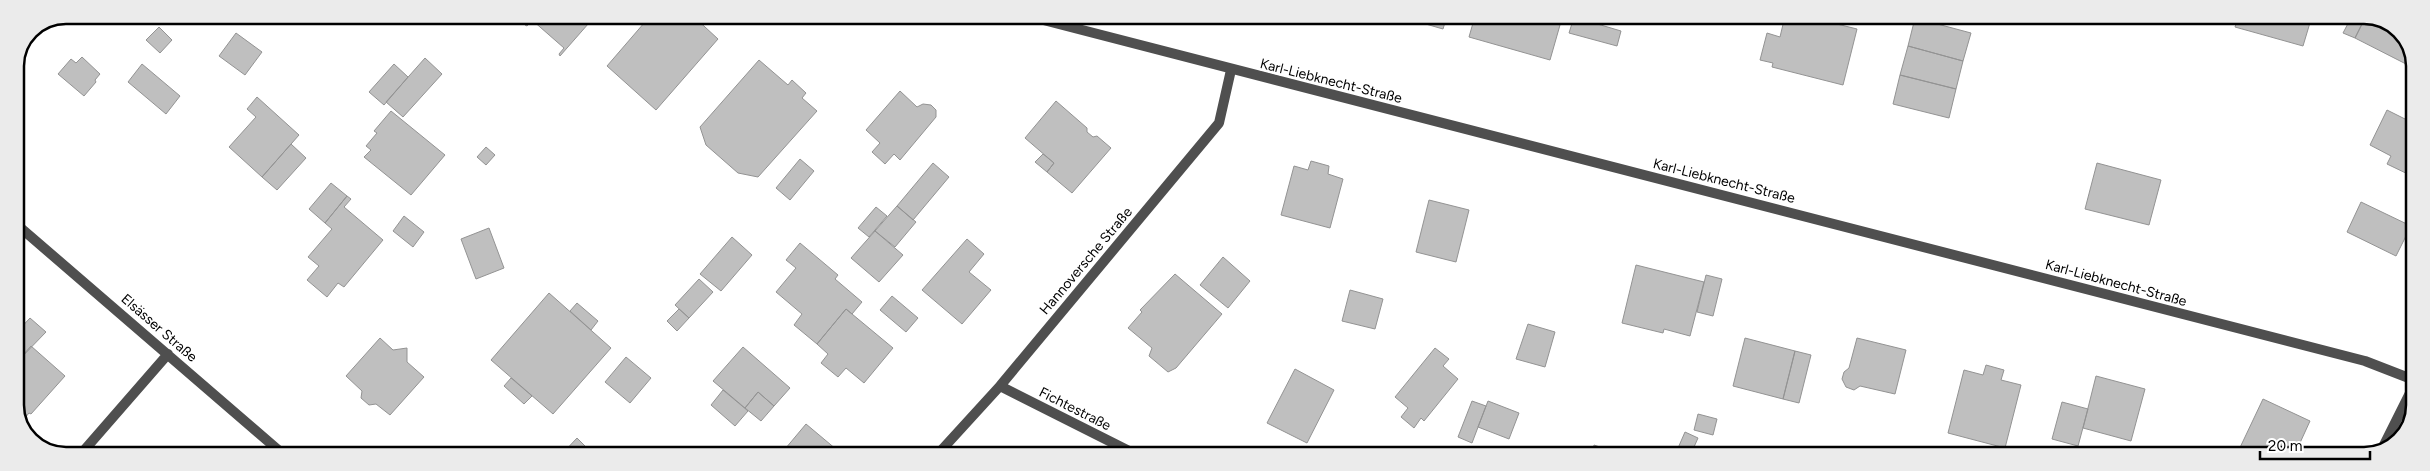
<svg xmlns="http://www.w3.org/2000/svg" width="2430" height="471" font-family="Figtree,sans-serif">
  <style>
    .building { fill: #bfbfbf; stroke: #939393 }
    .lines { fill: none; stroke-linecap: round; stroke-linejoin: round }
    .minor { stroke: #4f4f4f; stroke-width: 10 }
    .tertiary { stroke: #4f4f4f; stroke-width: 10 }
    .labels { text-anchor: middle; dominant-baseline: central; stroke-width: 4.5; stroke-linejoin: round; paint-order: stroke }
    .street-label { font-size: 14px; fill: #000; stroke: #fff }
    .rim { fill: none; stroke: #000; stroke-width: 2.5 }
  </style>
  <rect width="100%" height="100%" fill="#fff"/>
  <path class="building" d="M 534,15 L 596,15 L 560,56 L 559,54 L 564,48 L 532,20 L 527,26 L 525,25 Z
    M 651,15 L 692,15 L 718,39 L 656,110 L 607,66 Z
    M 1398,16 L 1447,16 L 1443,29 Z
    M 1475,16 L 1527,16 L 1560,25 L 1550,60 L 1469,37 Z
    M 1785,16 L 1805,16 L 1857,29 L 1843,85 L 1772,67 L 1773,63 L 1760,60 L 1767,33 L 1780,37 Z
    M 2239,16 L 2312,16 L 2303,46 L 2235,27 Z
    M 2352,16 L 2366,16 L 2355,38 L 2343,33 Z
    M 2366,16 L 2374,16 L 2402,32 L 2412,53 L 2406,64 L 2355,38 Z
    M 1574,17 L 1621,31 L 1617,46 L 1569,33 Z
    M 1915,18 L 1971,33 L 1963,61 L 1908,46 Z
    M 159,27 L 172,40 L 160,53 L 146,40 Z
    M 236,33 L 262,52 L 245,75 L 219,56 Z
    M 1908,46 L 1963,61 L 1956,89 L 1900,75 Z
    M 82,57 L 100,74 L 95,80 L 96,82 L 84,96 L 58,74 L 71,59 L 76,63 Z
    M 425,58 L 442,74 L 403,117 L 386,102 Z
    M 759,60 L 788,85 L 792,80 L 806,93 L 802,98 L 817,111 L 758,177 L 738,173 L 706,145 L 700,127 Z
    M 142,64 L 180,96 L 166,114 L 128,82 Z
    M 394,64 L 408,77 L 384,105 L 369,92 Z
    M 1900,75 L 1956,89 L 1949,118 L 1893,104 Z
    M 900,91 L 917,107 L 923,104 L 931,105 L 936,110 L 936,117 L 900,160 L 894,154 L 885,164 L 872,152 L 880,143 L 866,130 Z
    M 257,97 L 299,135 L 262,177 L 229,147 L 256,117 L 247,109 Z
    M 1056,101 L 1087,128 L 1087,132 L 1093,137 L 1097,136 L 1111,148 L 1072,193 L 1047,172 L 1054,163 L 1025,138 Z
    M 2387,110 L 2415,124 L 2414,177 L 2387,164 L 2391,156 L 2370,145 Z
    M 391,111 L 445,155 L 411,195 L 364,157 L 371,150 L 366,146 L 377,133 L 374,131 Z
    M 291,144 L 306,158 L 277,190 L 262,177 Z
    M 486,147 L 495,155 L 486,165 L 477,157 Z
    M 1043,154 L 1054,163 L 1047,172 L 1035,162 Z
    M 800,159 L 814,171 L 790,200 L 776,188 Z
    M 1311,161 L 1329,166 L 1328,174 L 1343,179 L 1330,228 L 1281,215 L 1294,166 L 1308,170 Z
    M 933,163 L 949,177 L 913,220 L 897,206 Z
    M 2097,163 L 2161,180 L 2149,225 L 2085,209 Z
    M 331,183 L 347,196 L 325,223 L 309,209 Z
    M 347,196 L 351,199 L 344,207 L 383,240 L 344,287 L 338,283 L 327,297 L 307,280 L 319,266 L 308,257 L 332,229 L 325,223 Z
    M 1429,200 L 1469,210 L 1456,262 L 1416,252 Z
    M 2361,202 L 2411,226 L 2396,256 L 2347,232 Z
    M 897,206 L 916,222 L 895,247 L 875,231 Z
    M 876,207 L 887,216 L 869,237 L 858,228 Z
    M 404,216 L 424,232 L 413,247 L 393,231 Z
    M 489,228 L 504,268 L 476,279 L 461,239 Z
    M 875,231 L 903,255 L 879,282 L 851,258 Z
    M 732,237 L 752,255 L 721,291 L 700,274 Z
    M 967,239 L 984,254 L 969,272 L 991,290 L 962,324 L 922,290 Z
    M 800,243 L 838,275 L 835,279 L 862,302 L 852,314 L 846,309 L 817,344 L 794,325 L 802,314 L 776,292 L 796,268 L 786,260 Z
    M 1223,257 L 1250,281 L 1228,308 L 1200,285 Z
    M 1636,265 L 1704,282 L 1690,336 L 1664,329 L 1663,333 L 1622,323 Z
    M 1175,274 L 1222,314 L 1176,368 L 1168,372 L 1149,356 L 1152,348 L 1128,328 L 1142,312 L 1140,310 Z
    M 1706,275 L 1722,279 L 1713,316 L 1697,312 Z
    M 699,279 L 713,292 L 689,318 L 675,305 Z
    M 1350,290 L 1383,299 L 1375,329 L 1342,321 Z
    M 549,293 L 611,348 L 553,414 L 491,360 Z
    M 892,296 L 918,318 L 906,332 L 880,310 Z
    M 577,303 L 598,321 L 591,330 L 570,311 Z
    M 679,309 L 689,318 L 677,331 L 667,321 Z
    M 846,309 L 893,348 L 864,383 L 846,368 L 838,377 L 821,363 L 828,354 L 817,344 Z
    M 30,318 L 46,332 L 15,364 L 15,334 Z
    M 1528,324 L 1555,332 L 1545,367 L 1516,359 Z
    M 380,338 L 393,350 L 407,348 L 407,362 L 424,377 L 390,415 L 376,404 L 369,405 L 361,398 L 362,391 L 346,376 Z
    M 1745,338 L 1795,351 L 1783,399 L 1733,386 Z
    M 1857,338 L 1906,350 L 1895,394 L 1860,386 L 1854,390 L 1846,387 L 1842,379 L 1844,372 L 1849,368 Z
    M 31,346 L 65,376 L 31,414 L 29,413 L 24,419 L 15,411 L 15,364 Z
    M 743,347 L 790,388 L 774,406 L 758,392 L 745,408 L 713,381 Z
    M 1435,348 L 1449,359 L 1443,366 L 1458,379 L 1424,421 L 1421,418 L 1414,428 L 1401,417 L 1408,408 L 1395,397 Z
    M 1795,351 L 1811,355 L 1799,403 L 1783,399 Z
    M 626,357 L 651,378 L 630,403 L 605,382 Z
    M 1986,365 L 2004,370 L 2001,380 L 2021,385 L 2005,448 L 1948,433 L 1964,370 L 1983,375 Z
    M 1295,369 L 1334,390 L 1307,443 L 1267,423 Z
    M 2096,376 L 2145,389 L 2131,441 L 2083,428 Z
    M 511,378 L 532,396 L 524,404 L 504,386 Z
    M 723,390 L 748,411 L 735,426 L 711,405 Z
    M 758,392 L 774,406 L 761,421 L 745,408 Z
    M 2263,399 L 2310,421 L 2294,456 L 2236,456 Z
    M 1472,401 L 1486,406 L 1472,443 L 1458,437 Z
    M 1488,401 L 1519,413 L 1509,439 L 1478,427 Z
    M 2062,402 L 2088,409 L 2078,446 L 2052,439 Z
    M 1698,414 L 1717,419 L 1713,435 L 1694,430 Z
    M 806,424 L 843,455 L 780,455 Z
    M 1685,432 L 1698,438 L 1690,456 L 1675,455 Z
    M 577,438 L 593,454 L 561,455 Z
    M 1594,445 L 1626,456 L 1591,456 Z"/>
  <g class="lines">
    <path class="minor" d="M 15,223 L 284,455
      M 1000,386 L 1139,456
      M 2382,449 L 2414,385
      M 80,455 L 168,354
      M 937,455 L 1000,386 L 1219,123 L 1231,70"/>
    <path class="tertiary" d="M 1024,15 L 2365,361 L 2414,380"/>
  </g>
  <g class="labels">
    <g class="street-label">
      <text transform="translate(1331 81) rotate(14)">Karl-Liebknecht-Straße</text>
      <text transform="translate(1724 181) rotate(14)">Karl-Liebknecht-Straße</text>
      <text transform="translate(1086 261) rotate(-50)">Hannoversche Straße</text>
      <text transform="translate(2116 283) rotate(15)">Karl-Liebknecht-Straße</text>
      <text transform="translate(159 328) rotate(41)">Elsässer Straße</text>
      <text transform="translate(1075 409) rotate(27)">Fichtestraße</text>
    </g>
  </g>
  <path d="M0 0H2430V471H0ZM66 24H2364A42 42 0 0 1 2406 66V405A42 42 0 0 1 2364 447H66A42 42 0 0 1 24 405V66A42 42 0 0 1 66 24Z" fill="#ebebeb" fill-rule="evenodd"/>
  <path class="rim" d="M66 24H2364A42 42 0 0 1 2406 66V405A42 42 0 0 1 2364 447H66A42 42 0 0 1 24 405V66A42 42 0 0 1 66 24Z"/>
  <path d="M2260 451v8h110v-8" fill="none" stroke="#000000" stroke-width="2.5"/>
  <text x="2268" y="451" font-size="15" fill="#000000" stroke="#ffffff" stroke-width="4" paint-order="stroke">20 m</text>
</svg>
